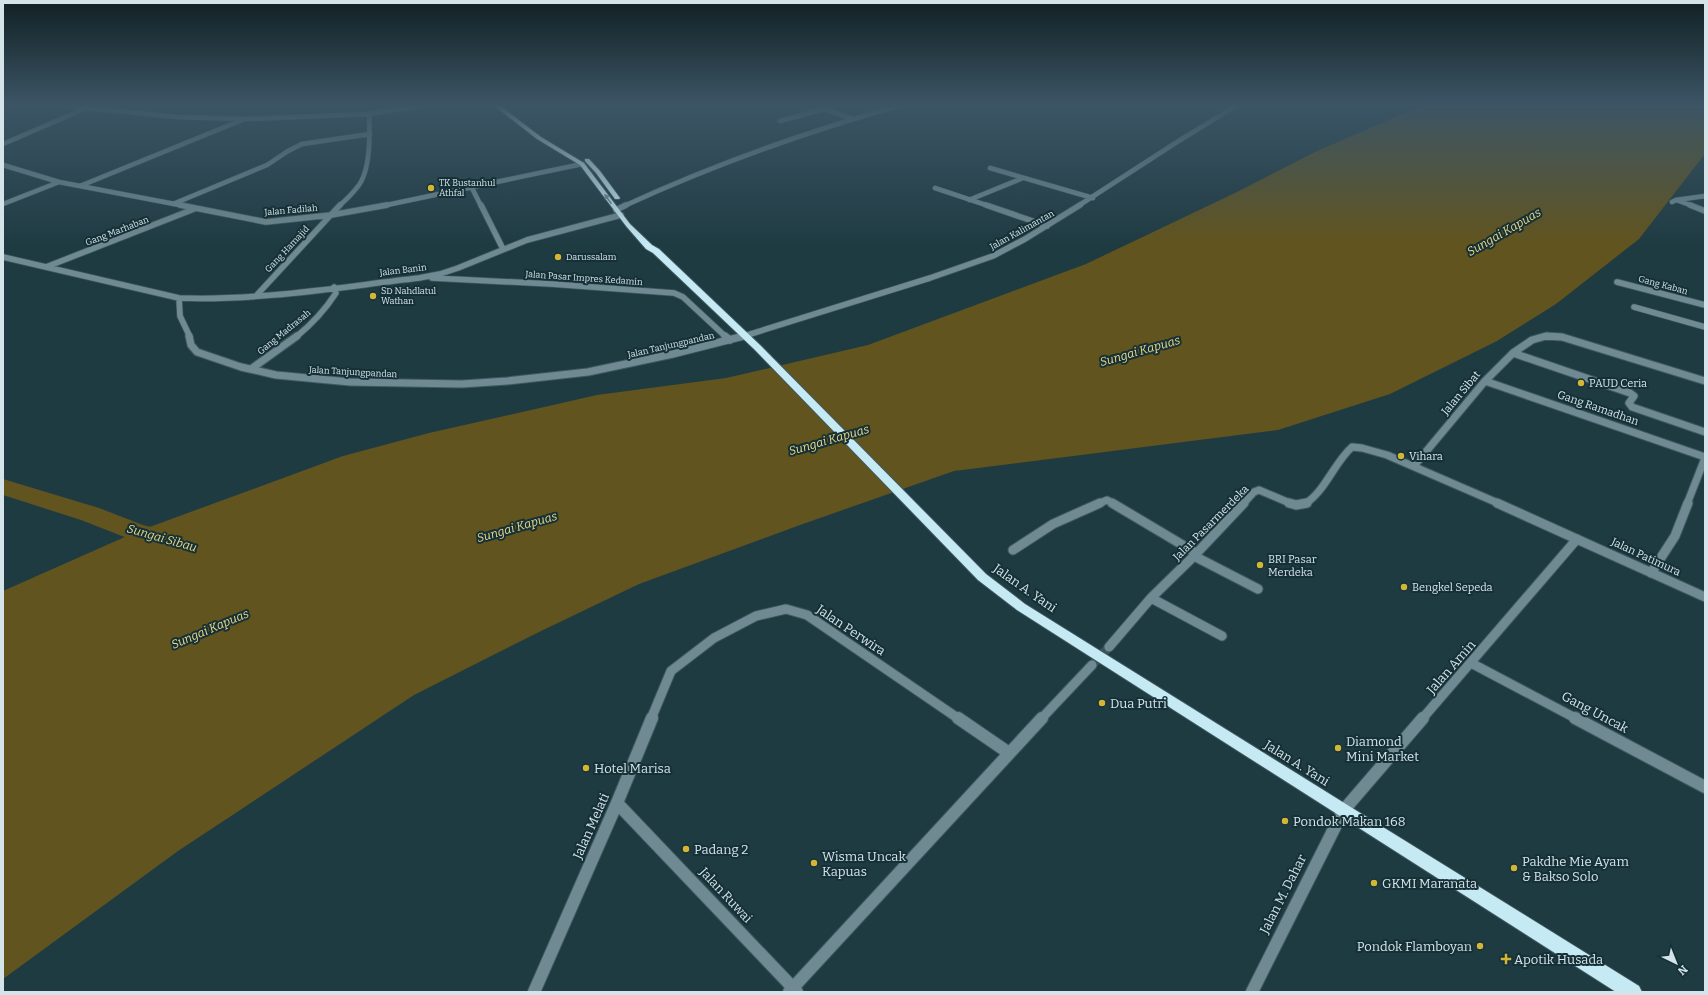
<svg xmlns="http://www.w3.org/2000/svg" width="1708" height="995" font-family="Bitter,serif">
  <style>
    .water { fill: #61541f }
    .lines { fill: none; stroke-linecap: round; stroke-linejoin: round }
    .river { fill: #61541f; fill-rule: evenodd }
    .minor-tunnel { stroke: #3a545b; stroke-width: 9; stroke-dasharray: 9 4.5; stroke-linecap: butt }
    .minor-far4-casing { stroke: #405960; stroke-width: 5.5 }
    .minor-far3-casing { stroke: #405960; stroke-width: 7 }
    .minor-far2-casing { stroke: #405960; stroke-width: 9 }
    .minor-far1-casing { stroke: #405960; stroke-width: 11 }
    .minor-casing { stroke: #405960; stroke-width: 14 }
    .tertiary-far1-casing { stroke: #405960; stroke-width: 5.5 }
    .tertiary-casing { stroke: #405960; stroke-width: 7 }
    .trunk-casing { stroke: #405960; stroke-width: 2 }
    .minor-far4 { stroke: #6f8a92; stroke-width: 4.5 }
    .minor-far3 { stroke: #6f8a92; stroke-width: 5.5 }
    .minor-far2 { stroke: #6f8a92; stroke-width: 7 }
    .minor-far1 { stroke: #6f8a92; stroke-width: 9 }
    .minor { stroke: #6f8a92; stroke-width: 12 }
    .tertiary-far1 { stroke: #6f8a92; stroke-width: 4.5 }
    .tertiary { stroke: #6f8a92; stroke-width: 5.5 }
    .trunk { fill: #c6eaf4; fill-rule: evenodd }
    .oneway { fill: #6e8d96 }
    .poi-dot { fill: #d3b635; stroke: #153037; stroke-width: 1.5 }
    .labels { text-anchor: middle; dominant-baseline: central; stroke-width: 4; stroke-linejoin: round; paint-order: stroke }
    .far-poi-label { font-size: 9px; fill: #d4e4e9; stroke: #153037; text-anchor: start }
    .far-street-label { font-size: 9px; fill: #d4e4e9; stroke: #153037 }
    .poi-label { font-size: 11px; fill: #d4e4e9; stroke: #153037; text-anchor: start }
    .street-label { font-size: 11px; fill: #d4e4e9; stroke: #153037 }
    .water-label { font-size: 12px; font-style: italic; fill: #ecd987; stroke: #153037 }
    .near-street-label { font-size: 13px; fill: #d4e4e9; stroke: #153037 }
    .near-poi-label { font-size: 13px; fill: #d4e4e9; stroke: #153037; text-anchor: start }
  </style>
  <rect width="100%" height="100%" fill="#1f3b42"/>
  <path class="water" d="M 1425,104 L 1705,104 L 1705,151 L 1704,155 L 1639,239 L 1556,304 L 1497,341 L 1390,394 L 1278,430 L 954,471 L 800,525 L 639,584 L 539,632 L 414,695 L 178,851 L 3,979 L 3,591 L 136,532 L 343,456 L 429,433 L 597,395 L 726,378 L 868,345 L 1086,264 L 1237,192 L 1315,152 Z"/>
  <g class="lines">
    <path class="river" d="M 3,479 L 99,508 L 143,525 L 178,534 L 182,540 L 178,546 L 169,549 L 127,538 L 81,520 L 3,495 Z"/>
    <path class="minor-tunnel" d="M 1092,665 L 1109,647"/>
    <defs>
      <path id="minor-far4" d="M 46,104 L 178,117 L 246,119 L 369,114 L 434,104
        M 780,121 L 824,109 L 853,119
        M 3,144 L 84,109
        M 3,165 L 59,182 L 185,206
        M 990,168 L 1093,198
        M 80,186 L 242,120
        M 472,188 L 481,206
        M 935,188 L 989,206
        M 969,200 L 1023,178
        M 1676,200 L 1693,206
        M 1672,202 L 1676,200 L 1705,196
        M 3,204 L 59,182
        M 173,204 L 267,165 L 288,151 L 302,144 L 370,134
        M 339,206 C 346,200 353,193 359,185 C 371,168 370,134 369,114
        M 382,206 L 582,164
        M 1078,206 L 1177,142 L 1239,104"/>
      <path id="minor-far3" d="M 180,205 L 266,222 L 331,215 L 387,205
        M 481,205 L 503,249
        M 986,205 L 1047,226
        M 1690,205 L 1705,211
        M 3,257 L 179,298 C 259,301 340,287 419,278 L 440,274 L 458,268 L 527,240 L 621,215
        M 46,267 L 194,209
        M 432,278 L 551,284 L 674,293 L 683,297 L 726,337
        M 1617,282 L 1705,305
        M 256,296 L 340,205
        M 179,298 L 180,316 L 190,337
        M 1634,307 L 1705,327
        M 296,337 C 312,324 325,310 336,293 L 334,287
        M 741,337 L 930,278 L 993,256 L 1025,239 L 1080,205
        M 1544,337 L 1554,337"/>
      <path id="minor-far2" d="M 189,336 L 191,345 L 197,352 L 241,367 L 276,375 L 350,382 L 462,384 L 507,381 L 588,372 L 673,354 L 744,336
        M 725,336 L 730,340
        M 1513,353 L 1630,393 L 1634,396 L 1629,403 L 1632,407 L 1705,432
        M 251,369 L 297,336
        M 1485,381 L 1705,457
        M 1414,466 L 1485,381 L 1513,353 L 1532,340 L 1546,336 L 1562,337 L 1705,381
        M 1098,504 L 1107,500 L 1114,504
        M 1243,504 L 1254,492 L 1259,490 L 1292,504
        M 1305,504 C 1326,490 1334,463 1352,447 L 1362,448 L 1387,455 L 1500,504
        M 1687,504 L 1705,458"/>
      <path id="minor-far1" d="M 1112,503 L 1196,553
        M 1289,503 L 1296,505 L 1307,503
        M 1497,503 L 1705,597
        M 1013,550 L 1053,524 L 1100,503
        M 1194,556 L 1258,589
        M 1651,573 L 1675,536 L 1688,503
        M 1151,598 L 1222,636
        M 1109,647 L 1151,598 L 1194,556 L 1244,503
        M 1471,663 L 1577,719
        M 651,719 L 671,671 L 714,638 L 756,616 L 786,609 L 807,615 L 959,719
        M 1041,719 L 1092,665
        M 1422,719 L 1577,539"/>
      <path id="minor" d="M 958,718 L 1009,753
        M 1575,718 L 1705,787
        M 617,803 L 797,992
        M 534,992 L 617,803 L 652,718
        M 789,992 L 1042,718
        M 1252,992 L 1343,811 L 1423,718"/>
      <path id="tertiary-far1" d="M 624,206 C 715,164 808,131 905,104"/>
      <path id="tertiary" d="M 616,210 L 626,205"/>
      <path id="trunk" d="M 492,104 L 498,104 L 541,137 L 584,163 L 630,224 L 652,245 L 659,249 L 760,345 L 986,574 L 1025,604 L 1349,806 L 1639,986 L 1642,992 L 1616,992 L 1017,610 L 978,580 L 754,349 L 653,253 L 646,249 L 626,226 L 580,165 L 537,139 Z
        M 585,159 L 589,159 L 600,171 L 620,198 L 619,199 L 615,199 L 596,173 L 585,161 Z"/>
    </defs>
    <use href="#minor-far4" class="minor-far4-casing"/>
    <use href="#minor-far3" class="minor-far3-casing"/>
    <use href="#minor-far2" class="minor-far2-casing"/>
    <use href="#minor-far1" class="minor-far1-casing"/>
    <use href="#minor" class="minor-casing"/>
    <use href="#tertiary-far1" class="tertiary-far1-casing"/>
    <use href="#tertiary" class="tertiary-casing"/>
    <use href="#trunk" class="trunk-casing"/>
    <use href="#minor-far4" class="minor-far4"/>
    <use href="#minor-far3" class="minor-far3"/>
    <use href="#minor-far2" class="minor-far2"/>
    <use href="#minor-far1" class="minor-far1"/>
    <use href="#minor" class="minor"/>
    <use href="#tertiary-far1" class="tertiary-far1"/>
    <use href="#tertiary" class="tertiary"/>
    <use href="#trunk" class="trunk"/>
  </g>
  <defs><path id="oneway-solid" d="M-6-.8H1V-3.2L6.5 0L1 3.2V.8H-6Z"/></defs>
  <use class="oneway" href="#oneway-solid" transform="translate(608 199) rotate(-125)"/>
  <linearGradient id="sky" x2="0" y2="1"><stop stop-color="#112024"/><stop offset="0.43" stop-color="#3c5565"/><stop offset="1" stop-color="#3c5565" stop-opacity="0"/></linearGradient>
  <rect width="1708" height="244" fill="url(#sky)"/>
  <g class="poi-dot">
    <circle cx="431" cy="188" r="4"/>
    <circle cx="558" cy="257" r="4"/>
    <circle cx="373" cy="296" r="4"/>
    <circle cx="1581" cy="383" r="4"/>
    <circle cx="1401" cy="456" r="4"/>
    <circle cx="1260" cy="565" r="4"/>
    <circle cx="1404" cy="587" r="4"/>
    <circle cx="1102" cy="703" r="4"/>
    <circle cx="1338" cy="748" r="4"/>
    <circle cx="586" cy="768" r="4"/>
    <circle cx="1285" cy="821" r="4"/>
    <circle cx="686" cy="849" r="4"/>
    <circle cx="814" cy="863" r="4"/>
    <circle cx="1514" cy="868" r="4"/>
    <circle cx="1374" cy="883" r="4"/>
    <circle cx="1480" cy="946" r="4"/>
    <path d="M1504 953h4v4h4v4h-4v4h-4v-4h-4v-4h4z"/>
  </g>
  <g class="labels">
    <g class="far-poi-label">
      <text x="439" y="183">TK Bustanhul<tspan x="439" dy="10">Athfal</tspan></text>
      <text x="566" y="257">Darussalam</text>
      <text x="381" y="291">SD Nahdlatul<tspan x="381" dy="10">Wathan</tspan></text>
    </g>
    <g class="far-street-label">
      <text transform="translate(291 210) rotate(-5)">Jalan Fadilah</text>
      <text transform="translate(1022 230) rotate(-29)">Jalan Kalimantan</text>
      <text transform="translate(117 231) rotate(-21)">Gang Marhaban</text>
      <text transform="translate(287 249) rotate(-47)">Gang Hamajid</text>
      <text transform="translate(403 270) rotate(-7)">Jalan Banin</text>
      <text transform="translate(584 278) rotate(4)">Jalan Pasar Impres Kedamin</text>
      <text transform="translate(1663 285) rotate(15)">Gang Kaban</text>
      <text transform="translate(284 332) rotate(-39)">Gang Madrasah</text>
      <text transform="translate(671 345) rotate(-13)">Jalan Tanjungpandan</text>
      <text transform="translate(353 372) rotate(3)">Jalan Tanjungpandan</text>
    </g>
    <g class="poi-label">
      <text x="1589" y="383">PAUD Ceria</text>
      <text x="1409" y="456">Vihara</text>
      <text x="1268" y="559">BRI Pasar<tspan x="1268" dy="13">Merdeka</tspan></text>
      <text x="1412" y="587">Bengkel Sepeda</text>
    </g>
    <g class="street-label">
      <text transform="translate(1461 393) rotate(-50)">Jalan Sibat</text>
      <text transform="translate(1598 408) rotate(19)">Gang Ramadhan</text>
      <text transform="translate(1211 523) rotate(-45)">Jalan Pasarmerdeka</text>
      <text transform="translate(1646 557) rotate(25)">Jalan Patimura</text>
    </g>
    <g class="water-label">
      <text transform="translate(1504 232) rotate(-30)">Sungai Kapuas</text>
      <text transform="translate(1140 351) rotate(-16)">Sungai Kapuas</text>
      <text transform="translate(829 440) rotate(-16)">Sungai Kapuas</text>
      <text transform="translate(517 527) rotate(-16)">Sungai Kapuas</text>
      <text transform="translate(162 538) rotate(16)">Sungai Sibau</text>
      <text transform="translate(210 629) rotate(-23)">Sungai Kapuas</text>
    </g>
    <g class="near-street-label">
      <text transform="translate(1025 588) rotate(35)">Jalan A. Yani</text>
      <text transform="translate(851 630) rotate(34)">Jalan Perwira</text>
      <text transform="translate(1451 667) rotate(-49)">Jalan Amin</text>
      <text transform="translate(1595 712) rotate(28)">Gang Uncak</text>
      <text transform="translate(1297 763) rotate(32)">Jalan A. Yani</text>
      <text transform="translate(591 826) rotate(-66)">Jalan Melati</text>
      <text transform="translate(1283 894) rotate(-63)">Jalan M. Dahar</text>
      <text transform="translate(726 895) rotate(47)">Jalan Ruwai</text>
    </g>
    <g class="near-poi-label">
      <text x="1110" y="703">Dua Putri</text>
      <text x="1346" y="741">Diamond<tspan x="1346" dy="15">Mini Market</tspan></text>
      <text x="594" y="768">Hotel Marisa</text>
      <text x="1293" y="821">Pondok Makan 168</text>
      <text x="694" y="849">Padang 2</text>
      <text x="822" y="856">Wisma Uncak<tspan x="822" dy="15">Kapuas</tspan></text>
      <text x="1522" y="861">Pakdhe Mie Ayam<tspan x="1522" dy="15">&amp; Bakso Solo</tspan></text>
      <text x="1382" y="883">GKMI Maranata</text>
      <text x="1472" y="946" text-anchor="end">Pondok Flamboyan</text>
      <text x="1514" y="959">Apotik Husada</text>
    </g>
  </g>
  <rect width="1708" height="995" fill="none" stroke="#d4e4e9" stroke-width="8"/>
  <g transform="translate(1676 963) rotate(137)" stroke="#153037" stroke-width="3" paint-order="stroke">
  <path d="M0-3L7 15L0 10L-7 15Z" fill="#d4e4e9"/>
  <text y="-6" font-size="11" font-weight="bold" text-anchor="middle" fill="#d4e4e9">N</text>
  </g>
</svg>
